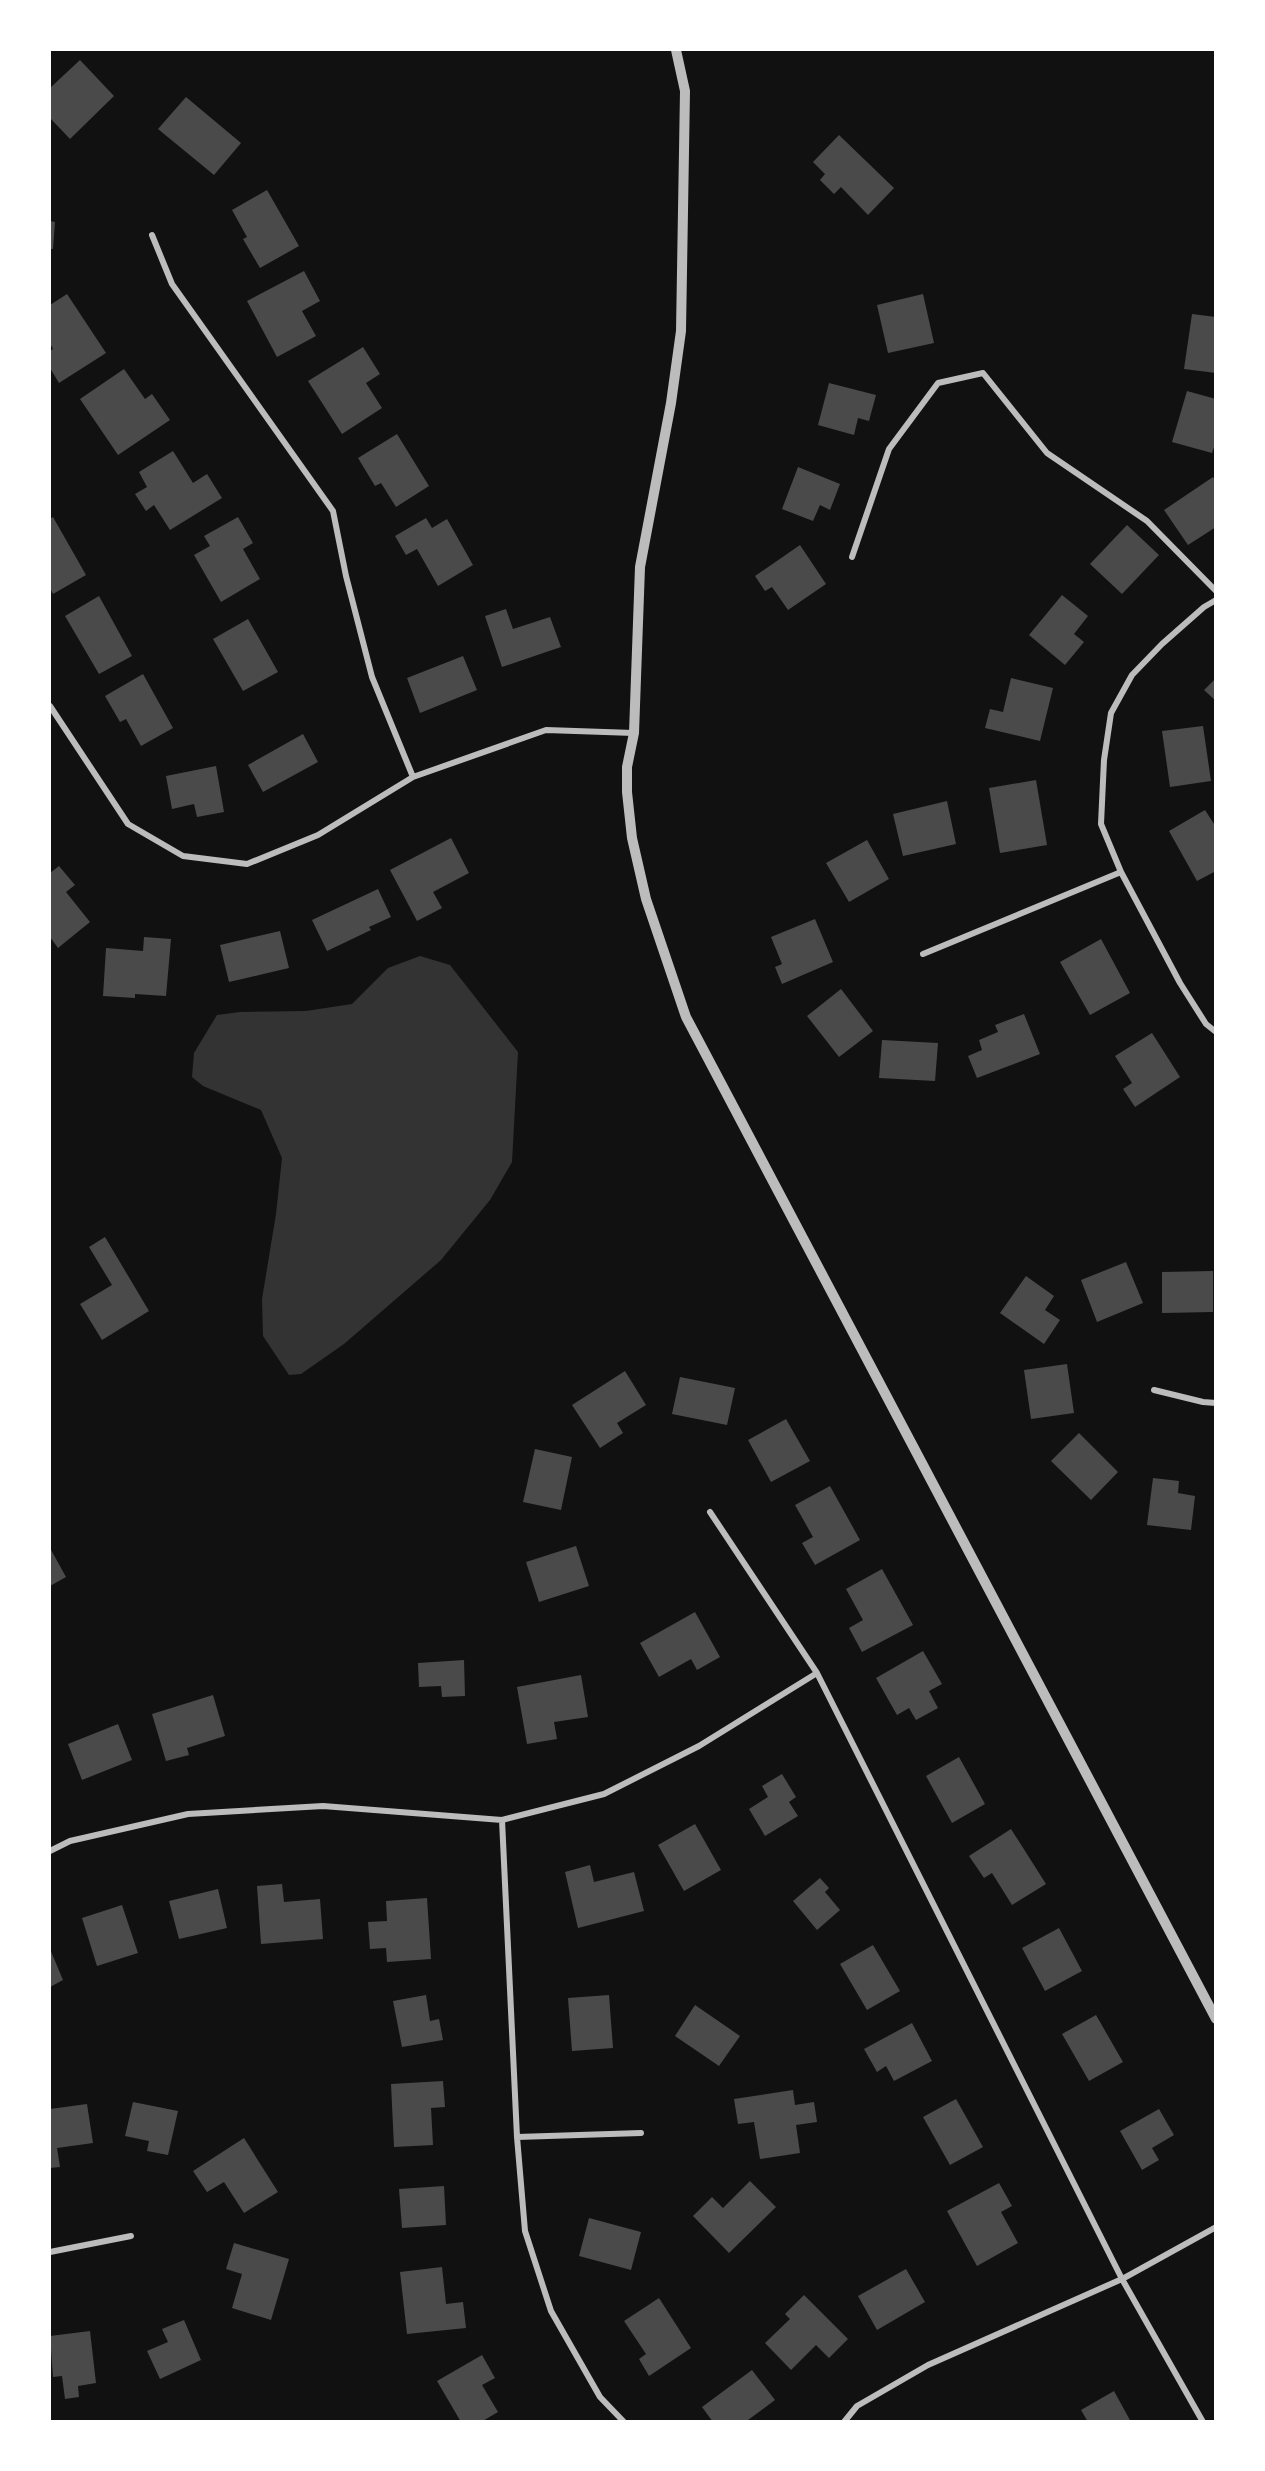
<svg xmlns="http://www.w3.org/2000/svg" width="1265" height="2471" font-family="'PT Sans Narrow',sans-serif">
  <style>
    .water { fill: #333 }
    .building { fill: #4a4a4a }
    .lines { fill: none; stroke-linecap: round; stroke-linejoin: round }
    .minor { stroke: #bcbcbc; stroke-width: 6 }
    .tertiary { stroke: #bcbcbc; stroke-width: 10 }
  </style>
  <rect width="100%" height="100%" fill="#111"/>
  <path class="water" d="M 420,956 L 450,965 L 518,1052 L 512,1162 L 490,1200 L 441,1260 L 344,1344 L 301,1374 L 289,1375 L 263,1336 L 262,1299 L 276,1214 L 282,1158 L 261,1110 L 203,1086 L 192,1077 L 194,1053 L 217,1015 L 240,1012 L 306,1011 L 352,1004 L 388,968 Z"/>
  <path class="building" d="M 80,60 L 114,96 L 70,139 L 50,118 L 50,88 Z
    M 186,97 L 241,143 L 214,175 L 158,129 Z
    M 839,135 L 894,188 L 868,215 L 841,187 L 834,194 L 820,180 L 825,174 L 813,162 Z
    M 267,190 L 299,246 L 260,268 L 243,239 L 247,237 L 232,210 Z
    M 50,221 L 55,222 L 53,249 L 50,249 Z
    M 304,271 L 320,301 L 302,311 L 316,336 L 277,357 L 247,301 Z
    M 67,294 L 106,353 L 59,383 L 50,368 L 50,351 L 53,349 L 50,343 L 50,305 Z
    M 923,294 L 934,343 L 888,353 L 877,305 Z
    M 1192,314 L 1216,317 L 1216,373 L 1184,369 Z
    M 363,347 L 380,374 L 366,383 L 382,408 L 342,434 L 308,381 Z
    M 124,369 L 145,399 L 152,394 L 170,420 L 118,455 L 80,399 Z
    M 829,383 L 876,395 L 869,421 L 858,418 L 854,435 L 818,425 Z
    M 1187,391 L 1216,399 L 1216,441 L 1212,453 L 1172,442 Z
    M 397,434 L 429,486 L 396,507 L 381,483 L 375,486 L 358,458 Z
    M 173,451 L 193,483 L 207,474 L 222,498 L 170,530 L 154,505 L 146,511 L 135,494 L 147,487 L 139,472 Z
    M 798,467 L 840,484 L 830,510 L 820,505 L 813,521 L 782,509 Z
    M 1213,477 L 1216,482 L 1216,527 L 1188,545 L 1164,510 Z
    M 53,517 L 86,575 L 53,594 L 50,588 L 50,519 Z
    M 238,517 L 253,543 L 243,549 L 260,579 L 221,602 L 194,555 L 210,546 L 204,536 Z
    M 426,518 L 432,528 L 447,519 L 473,565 L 438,586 L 417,549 L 406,555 L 395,536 Z
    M 1127,525 L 1159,555 L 1122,594 L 1090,564 Z
    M 800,545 L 826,584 L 788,610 L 772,587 L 765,591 L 755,576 Z
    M 1062,595 L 1088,616 L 1074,634 L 1084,642 L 1065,665 L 1029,635 Z
    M 99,596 L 132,656 L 99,674 L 65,616 Z
    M 506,609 L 513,629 L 550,617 L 561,647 L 502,667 L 485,616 Z
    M 248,619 L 278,672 L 243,691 L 213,639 Z
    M 463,656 L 477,690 L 420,713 L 407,678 Z
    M 143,674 L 173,728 L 141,746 L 126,719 L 120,722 L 105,696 Z
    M 1011,678 L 1053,688 L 1040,741 L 985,728 L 990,709 L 1003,712 Z
    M 1216,678 L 1216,701 L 1204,690 Z
    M 1203,726 L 1211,781 L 1170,787 L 1162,731 Z
    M 303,734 L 318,762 L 263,792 L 248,765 Z
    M 216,766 L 224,812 L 197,817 L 194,804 L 172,809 L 166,776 Z
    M 1036,780 L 1047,845 L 1000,853 L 989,788 Z
    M 947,801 L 956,844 L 903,856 L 893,814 Z
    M 1205,810 L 1216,827 L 1216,871 L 1197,881 L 1169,831 Z
    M 451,838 L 469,873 L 433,892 L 442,908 L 417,921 L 390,870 Z
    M 867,840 L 889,879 L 849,902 L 826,863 Z
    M 59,866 L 75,885 L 66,892 L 90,922 L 58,948 L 50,937 L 50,873 Z
    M 378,889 L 391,917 L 369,927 L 371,930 L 327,951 L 312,920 Z
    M 815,919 L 833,962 L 782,984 L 775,967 L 782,964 L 771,937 Z
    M 280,931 L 289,968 L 229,982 L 220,945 Z
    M 144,937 L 171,939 L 166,996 L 135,994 L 135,998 L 103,996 L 106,948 L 143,951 Z
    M 1101,939 L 1130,993 L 1090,1015 L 1060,962 Z
    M 841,989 L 873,1031 L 839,1057 L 807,1016 Z
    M 1024,1014 L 1040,1054 L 977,1078 L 968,1056 L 982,1050 L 979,1040 L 998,1032 L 995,1025 Z
    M 1152,1033 L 1180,1077 L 1135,1107 L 1123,1089 L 1132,1083 L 1115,1056 Z
    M 882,1040 L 938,1043 L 935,1081 L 879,1078 Z
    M 105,1237 L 149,1311 L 102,1340 L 80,1304 L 112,1285 L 89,1247 Z
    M 1126,1262 L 1143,1303 L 1097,1322 L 1081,1280 Z
    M 1213,1271 L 1213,1312 L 1162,1313 L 1162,1272 Z
    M 1026,1276 L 1054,1296 L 1045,1310 L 1060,1320 L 1044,1344 L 1000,1313 Z
    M 1067,1364 L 1074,1413 L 1031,1419 L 1024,1370 Z
    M 625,1371 L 646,1405 L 617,1423 L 623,1433 L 600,1448 L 572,1405 Z
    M 680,1377 L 735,1388 L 727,1425 L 672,1414 Z
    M 786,1419 L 810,1461 L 771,1482 L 748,1440 Z
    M 1079,1433 L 1118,1472 L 1091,1500 L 1051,1461 Z
    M 535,1449 L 572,1457 L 561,1510 L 523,1502 Z
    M 1153,1478 L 1179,1481 L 1178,1493 L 1195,1496 L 1191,1530 L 1147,1525 Z
    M 830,1486 L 860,1540 L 815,1565 L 802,1543 L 813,1537 L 795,1505 Z
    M 576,1546 L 589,1586 L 539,1602 L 526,1562 Z
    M 50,1548 L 66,1577 L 50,1586 Z
    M 882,1569 L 913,1625 L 862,1652 L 849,1628 L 863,1620 L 846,1589 Z
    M 695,1612 L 720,1657 L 697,1670 L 691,1659 L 659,1677 L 640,1643 Z
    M 923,1651 L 942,1684 L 929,1691 L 938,1708 L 916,1720 L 909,1708 L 897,1715 L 876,1678 Z
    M 464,1660 L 465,1696 L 442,1697 L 441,1686 L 419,1687 L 418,1663 Z
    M 581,1675 L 588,1717 L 554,1722 L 557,1739 L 527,1744 L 517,1687 Z
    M 213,1695 L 225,1736 L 187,1748 L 189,1755 L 166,1761 L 152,1714 Z
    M 118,1724 L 132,1760 L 82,1780 L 68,1744 Z
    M 959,1757 L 985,1804 L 952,1823 L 926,1776 Z
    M 782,1774 L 796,1797 L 789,1802 L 798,1816 L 765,1836 L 749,1809 L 768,1797 L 762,1786 Z
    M 695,1824 L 721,1870 L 684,1891 L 658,1845 Z
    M 1011,1829 L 1046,1884 L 1012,1905 L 992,1873 L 984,1878 L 969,1856 Z
    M 590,1865 L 594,1882 L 634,1872 L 644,1911 L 578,1928 L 565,1872 Z
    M 820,1878 L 829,1888 L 825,1892 L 840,1910 L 817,1930 L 793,1901 Z
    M 282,1884 L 284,1902 L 320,1899 L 323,1939 L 261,1944 L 257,1886 Z
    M 218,1889 L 227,1928 L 179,1939 L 169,1901 Z
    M 427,1898 L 431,1959 L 387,1962 L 386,1948 L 370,1949 L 368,1922 L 387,1921 L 386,1901 Z
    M 122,1905 L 138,1953 L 97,1966 L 82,1918 Z
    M 1059,1928 L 1082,1971 L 1045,1991 L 1022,1948 Z
    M 873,1945 L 900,1991 L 867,2010 L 840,1964 Z
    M 50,1949 L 63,1980 L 50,1987 Z
    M 426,1995 L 430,2021 L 439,2019 L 443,2040 L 402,2047 L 393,2001 Z
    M 609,1995 L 613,2048 L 572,2051 L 568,1998 Z
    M 695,2005 L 740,2036 L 719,2066 L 675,2036 Z
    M 1096,2015 L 1123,2062 L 1089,2081 L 1062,2034 Z
    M 912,2023 L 932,2061 L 894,2081 L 886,2066 L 877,2072 L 864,2049 Z
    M 443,2081 L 445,2107 L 431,2108 L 433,2145 L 394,2147 L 391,2084 Z
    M 793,2090 L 795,2105 L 814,2102 L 817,2122 L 796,2125 L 800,2153 L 760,2159 L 754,2122 L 738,2124 L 734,2099 Z
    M 956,2099 L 983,2147 L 950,2165 L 923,2117 Z
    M 133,2102 L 178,2111 L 168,2155 L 147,2151 L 149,2141 L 125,2136 Z
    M 87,2104 L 93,2143 L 57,2148 L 60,2167 L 50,2168 L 50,2109 Z
    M 1159,2109 L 1174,2135 L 1152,2148 L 1159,2160 L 1142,2170 L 1120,2131 Z
    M 244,2138 L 278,2192 L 244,2213 L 224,2182 L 207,2192 L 193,2171 Z
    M 750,2181 L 776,2207 L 729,2253 L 693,2216 L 712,2197 L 723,2208 Z
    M 999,2183 L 1012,2206 L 1001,2212 L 1018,2243 L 977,2266 L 947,2211 Z
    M 444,2186 L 446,2225 L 402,2228 L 399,2189 Z
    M 589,2218 L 641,2232 L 631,2270 L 579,2256 Z
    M 234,2243 L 289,2259 L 271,2320 L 232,2308 L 242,2274 L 226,2269 Z
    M 442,2267 L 446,2304 L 463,2302 L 466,2328 L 407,2334 L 400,2272 Z
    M 906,2269 L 925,2302 L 877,2330 L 858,2296 Z
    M 804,2295 L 848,2339 L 829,2358 L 816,2345 L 791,2370 L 765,2343 L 790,2319 L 785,2314 Z
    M 659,2298 L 691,2348 L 649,2376 L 639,2359 L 646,2354 L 624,2321 Z
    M 184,2320 L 201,2360 L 160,2379 L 147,2351 L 168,2342 L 162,2329 Z
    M 90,2331 L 96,2383 L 78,2386 L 79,2397 L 65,2399 L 62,2376 L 53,2377 L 50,2336 Z
    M 482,2355 L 495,2378 L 482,2385 L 498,2412 L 481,2422 L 461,2422 L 437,2381 Z
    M 752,2370 L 775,2400 L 748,2420 L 750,2422 L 713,2422 L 702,2407 Z
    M 1114,2391 L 1131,2422 L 1088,2422 L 1081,2410 Z"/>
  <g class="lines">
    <path class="minor" d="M 152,235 L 172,284 L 333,511 L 346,576 L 372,677 L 413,777
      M 852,557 L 889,449 L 938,383 L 983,373 L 1047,453 L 1147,521 L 1216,591
      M 1216,600 L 1204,607 L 1162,644 L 1132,675 L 1111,713 L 1104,760 L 1101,824 L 1121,872 L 1180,983 L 1206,1024 L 1216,1032
      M 50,706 L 128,824 L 183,856 L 247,864 L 318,835 L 413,777 L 546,730 L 634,733
      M 923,954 L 1121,872
      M 1154,1390 L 1203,1402 L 1216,1403
      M 710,1512 L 817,1673 L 1122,2279 L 1203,2422
      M 502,1820 L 517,2137 L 525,2231 L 551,2311 L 600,2397 L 624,2422
      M 50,1851 L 70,1841 L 188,1814 L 323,1806 L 502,1820 L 604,1794 L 699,1746 L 817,1673
      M 517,2137 L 641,2133
      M 50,2252 L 131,2236
      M 844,2422 L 857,2406 L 928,2365 L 1122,2279 L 1216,2227"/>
    <path class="tertiary" d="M 676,50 L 685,91 L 681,331 L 671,403 L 640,567 L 634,733 L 627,767 L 627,792 L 632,838 L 646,899 L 686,1017 L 1216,2019"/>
  </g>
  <rect width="1265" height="2471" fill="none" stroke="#ffffff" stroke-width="102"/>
</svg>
